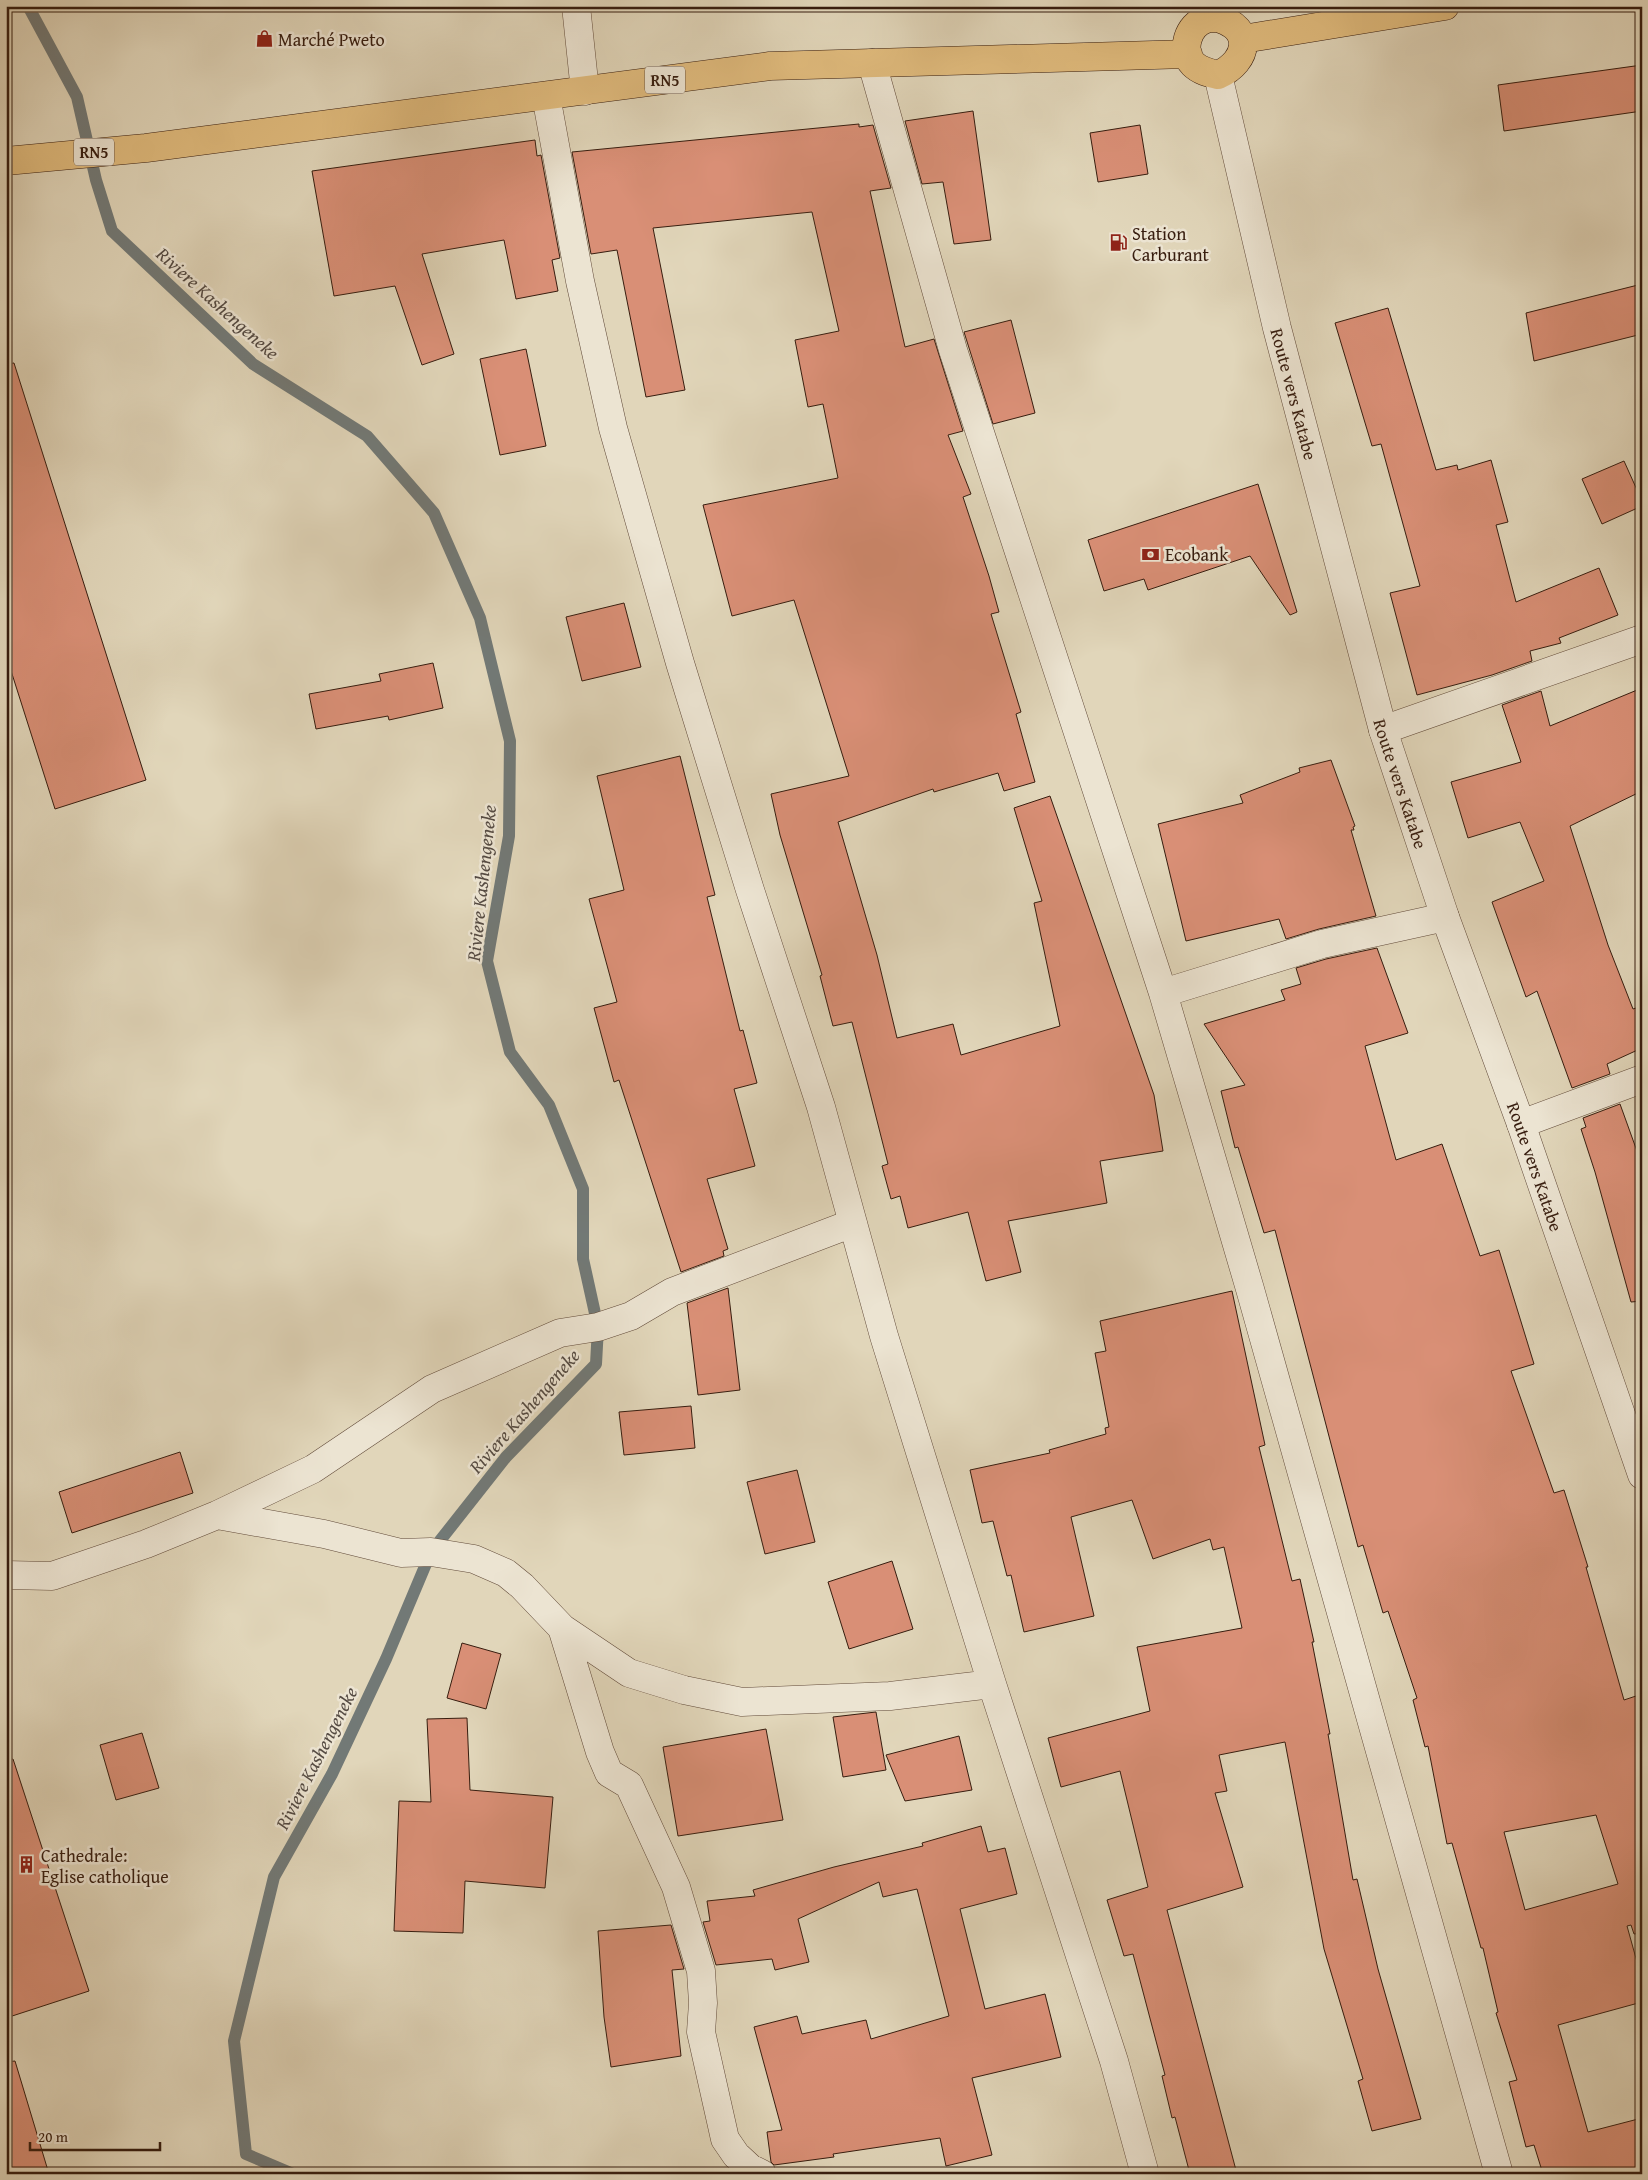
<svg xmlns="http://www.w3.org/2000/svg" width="1648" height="2180" font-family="'Gentium Book Plus',serif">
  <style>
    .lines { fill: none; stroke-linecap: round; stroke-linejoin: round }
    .stream { stroke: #727976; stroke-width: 12 }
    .building { fill: #d98f76; stroke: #371d0f; fill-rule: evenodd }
    .minor-casing { stroke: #624b3a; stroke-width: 29 }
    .tertiary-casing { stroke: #624b3a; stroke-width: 29 }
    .trunk-casing { stroke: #371d0f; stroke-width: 29 }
    .minor { stroke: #ece4d2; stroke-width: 28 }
    .tertiary { stroke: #ece4d2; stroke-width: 28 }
    .trunk { stroke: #e0bb7d; stroke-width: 28 }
    .labels { text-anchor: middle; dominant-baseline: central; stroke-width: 5; stroke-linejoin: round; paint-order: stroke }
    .shield { fill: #ece4d2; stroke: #6d594a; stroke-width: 1 }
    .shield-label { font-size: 16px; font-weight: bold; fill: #371d0f }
    .poi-label { font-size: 18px; fill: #371d0f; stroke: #ece4d2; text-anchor: start }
    .street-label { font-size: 18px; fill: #371d0f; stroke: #ece4d2 }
    .water-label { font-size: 19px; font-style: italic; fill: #554b43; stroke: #ece4d2 }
  </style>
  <rect width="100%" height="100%" fill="#e1d6ba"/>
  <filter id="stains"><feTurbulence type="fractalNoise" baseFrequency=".004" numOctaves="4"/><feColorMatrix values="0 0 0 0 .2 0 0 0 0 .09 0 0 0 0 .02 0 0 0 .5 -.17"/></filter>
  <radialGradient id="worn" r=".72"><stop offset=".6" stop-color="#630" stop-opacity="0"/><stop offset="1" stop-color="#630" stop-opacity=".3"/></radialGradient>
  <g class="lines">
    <path class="stream" d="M 28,6 L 77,97 L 96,180 L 112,231 L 253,364 L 367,436 L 434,513 L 480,618 L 510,741 L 509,836 L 487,961 L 510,1052 L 549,1105 L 583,1189 L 583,1259 L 598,1327 L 596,1364 L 506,1457 L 431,1552 L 386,1659 L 332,1774 L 274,1877 L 234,2041 L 246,2154 L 293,2174"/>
  </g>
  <path class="building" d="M 1642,65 L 1642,111 L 1504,131 L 1498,85 Z
    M 973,111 L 991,240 L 954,244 L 943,182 L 922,184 L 905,121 Z
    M 859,124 L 859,127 L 873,125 L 891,188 L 870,191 L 905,347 L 934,339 L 963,431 L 948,435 L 971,494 L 963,497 L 989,576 L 999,612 L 991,614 L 1021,712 L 1016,714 L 1035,782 L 1004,791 L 998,773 L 934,792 L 933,789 L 838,822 L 877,955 L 897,1038 L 953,1024 L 961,1055 L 1060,1026 L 1034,903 L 1042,901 L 1014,808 L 1050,796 L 1154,1095 L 1163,1151 L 1100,1161 L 1107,1203 L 1008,1221 L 1021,1272 L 986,1281 L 968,1212 L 908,1228 L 900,1196 L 891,1199 L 882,1166 L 888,1164 L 852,1022 L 833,1026 L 820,976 L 822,975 L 780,835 L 771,794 L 849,776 L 794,600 L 732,616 L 703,505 L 838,478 L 823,404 L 808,407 L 795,340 L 839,331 L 812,212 L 653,228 L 685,390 L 646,397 L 617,250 L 591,254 L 572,152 Z
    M 1140,125 L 1148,174 L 1098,182 L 1090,133 Z
    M 535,140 L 537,156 L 541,155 L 560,258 L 552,260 L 558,291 L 516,299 L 504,240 L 422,254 L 454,354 L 422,365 L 395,286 L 334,296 L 312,171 Z
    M 1642,284 L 1642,334 L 1534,361 L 1526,313 Z
    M 1388,308 L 1436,470 L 1457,465 L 1458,470 L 1491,460 L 1508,522 L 1496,525 L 1516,602 L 1599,568 L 1618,615 L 1559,638 L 1561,643 L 1530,651 L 1532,661 L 1492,675 L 1417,695 L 1390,593 L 1420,586 L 1381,444 L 1372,446 L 1335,323 Z
    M 1011,320 L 1035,413 L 993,424 L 964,332 Z
    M 526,349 L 546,446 L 500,455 L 480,359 Z
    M 14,363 L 146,780 L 55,809 L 6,655 L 6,364 Z
    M 1624,461 L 1642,501 L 1642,506 L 1602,524 L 1582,479 Z
    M 1258,484 L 1297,612 L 1290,615 L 1250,556 L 1148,590 L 1144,579 L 1104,591 L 1088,540 Z
    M 624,603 L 641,667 L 582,681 L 566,617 Z
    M 433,663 L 443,708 L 389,720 L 388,716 L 316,729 L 309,694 L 381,681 L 379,674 Z
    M 1642,688 L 1642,791 L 1570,826 L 1608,945 L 1633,1009 L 1642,1006 L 1642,1048 L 1607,1064 L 1610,1074 L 1572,1088 L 1537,991 L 1526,997 L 1492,902 L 1544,881 L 1520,822 L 1468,838 L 1451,782 L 1521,762 L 1502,705 L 1541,691 L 1550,726 Z
    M 680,756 L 715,895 L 707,897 L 740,1031 L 743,1030 L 757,1083 L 734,1089 L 755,1166 L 707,1179 L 728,1249 L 723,1251 L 724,1256 L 681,1272 L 619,1080 L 614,1082 L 594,1008 L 617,1002 L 589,899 L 624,890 L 597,776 Z
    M 1331,760 L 1355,826 L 1353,827 L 1354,830 L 1351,830 L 1376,916 L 1319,929 L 1286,939 L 1279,919 L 1186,941 L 1158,824 L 1243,803 L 1240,795 L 1300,772 L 1299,768 Z
    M 1377,948 L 1408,1033 L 1365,1046 L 1396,1160 L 1442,1144 L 1480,1256 L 1499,1250 L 1534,1364 L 1511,1371 L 1554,1493 L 1564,1490 L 1588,1567 L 1586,1567 L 1624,1700 L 1642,1694 L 1642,1933 L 1634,1934 L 1631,1925 L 1627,1926 L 1642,1980 L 1642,2002 L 1558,2025 L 1588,2132 L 1642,2118 L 1642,2168 L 1620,2174 L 1543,2174 L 1534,2145 L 1526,2147 L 1509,2082 L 1517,2080 L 1496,2013 L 1498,2012 L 1483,1948 L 1481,1948 L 1452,1843 L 1447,1844 L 1428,1746 L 1425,1747 L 1413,1700 L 1417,1698 L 1388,1611 L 1383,1613 L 1363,1545 L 1358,1547 L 1275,1230 L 1264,1233 L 1238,1147 L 1235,1148 L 1221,1091 L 1245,1085 L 1204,1024 L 1285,1000 L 1281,990 L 1301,984 L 1296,968 L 1326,959 ZM 1596,1815 L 1618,1884 L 1525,1910 L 1504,1832 Z
    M 1620,1104 L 1642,1165 L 1642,1301 L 1631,1302 L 1595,1172 L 1581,1129 L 1586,1127 L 1583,1118 Z
    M 728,1288 L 740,1390 L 698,1395 L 687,1303 Z
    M 1232,1291 L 1265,1445 L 1259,1447 L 1292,1581 L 1300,1579 L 1314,1642 L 1312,1642 L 1330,1734 L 1328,1734 L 1353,1880 L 1357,1879 L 1378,1969 L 1421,2119 L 1372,2131 L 1358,2081 L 1363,2079 L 1324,1949 L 1285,1742 L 1219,1755 L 1227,1791 L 1215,1793 L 1243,1887 L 1167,1910 L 1237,2174 L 1190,2174 L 1175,2117 L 1172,2118 L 1162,2076 L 1165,2075 L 1133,1954 L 1124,1956 L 1107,1900 L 1148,1887 L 1120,1771 L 1061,1787 L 1048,1738 L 1150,1711 L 1137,1647 L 1242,1628 L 1224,1547 L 1213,1550 L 1210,1539 L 1153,1559 L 1132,1500 L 1071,1517 L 1094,1616 L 1024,1632 L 1011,1575 L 1007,1576 L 993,1521 L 982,1523 L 970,1470 L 1050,1453 L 1049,1450 L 1106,1434 L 1105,1428 L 1109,1427 L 1095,1353 L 1106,1351 L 1100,1321 Z
    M 691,1406 L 695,1448 L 624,1455 L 619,1412 Z
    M 180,1452 L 193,1493 L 72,1533 L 59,1492 Z
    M 797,1470 L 815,1542 L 765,1554 L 747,1482 Z
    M 892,1561 L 913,1629 L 849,1649 L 828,1582 Z
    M 462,1643 L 501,1654 L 486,1709 L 447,1698 Z
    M 876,1712 L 886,1770 L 843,1777 L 833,1717 Z
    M 467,1718 L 470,1790 L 553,1797 L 545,1888 L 465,1881 L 463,1933 L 394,1931 L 399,1801 L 431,1802 L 427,1719 Z
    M 766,1729 L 783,1820 L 678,1836 L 663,1747 Z
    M 142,1733 L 159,1788 L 116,1800 L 100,1745 Z
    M 959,1736 L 972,1790 L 905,1801 L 886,1755 Z
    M 13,1759 L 89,1991 L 6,2018 L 6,1760 Z
    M 981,1826 L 988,1852 L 1005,1848 L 1017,1894 L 960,1909 L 985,2009 L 1045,1994 L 1061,2057 L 972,2078 L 992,2155 L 946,2166 L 940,2138 L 833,2154 L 834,2157 L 774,2165 L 771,2162 L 767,2132 L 782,2130 L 754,2027 L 797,2016 L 802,2034 L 866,2020 L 871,2039 L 949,2016 L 917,1889 L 883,1897 L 879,1882 L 798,1919 L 809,1962 L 775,1970 L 772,1959 L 716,1965 L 703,1922 L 710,1921 L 707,1901 L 755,1896 L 753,1890 L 834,1867 L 923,1846 L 922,1843 Z
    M 671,1925 L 684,1969 L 672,1970 L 681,2056 L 611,2067 L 604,2017 L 598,1931 Z
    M 15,2061 L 49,2174 L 6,2174 L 6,2062 Z"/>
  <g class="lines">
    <defs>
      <path id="minor" d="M 576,6 L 585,91
        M 872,63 L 953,350 L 1163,993 L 1250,1289 L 1499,2174
        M 546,96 L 580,281 L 613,428 L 680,663 L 750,890 L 821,1107 L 884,1336 L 992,1684 L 1114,2061 L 1145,2174
        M 1383,730 L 1642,639
        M 1163,993 L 1322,944 L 1445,917
        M 1521,1124 L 1642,1079
        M 217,1515 L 324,1534 L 401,1553 L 431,1552 L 474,1559 L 506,1573 L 522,1586 L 562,1628 L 600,1752 L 609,1773 L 629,1785 L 676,1887 L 701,1971 L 703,2003 L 701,2032 L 725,2139 L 736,2155 L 750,2168 L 762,2174
        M 6,1575 L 52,1576 L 146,1544 L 217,1515 L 313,1469 L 432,1389 L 560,1333 L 598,1327 L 631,1316 L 672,1292 L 853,1223
        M 562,1628 L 629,1673 L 684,1690 L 742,1702 L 890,1696 L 992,1684"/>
      <g id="tertiary">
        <path id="s1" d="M 1218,75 L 1277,328 L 1383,730 L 1445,917 L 1521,1124 L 1642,1475"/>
      </g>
      <path id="trunk" d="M 1217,18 C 1254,28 1249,61 1218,75 C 1209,73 1200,71 1193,64 C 1180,50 1188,25 1206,19 C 1209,18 1214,18 1217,18 Z
        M 1243,39 L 1445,6
        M 6,161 L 146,148 L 770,66 L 1188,54"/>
    </defs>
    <use href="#minor" class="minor-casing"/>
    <use href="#tertiary" class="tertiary-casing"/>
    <use href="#trunk" class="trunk-casing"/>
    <use href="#minor" class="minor"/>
    <use href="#tertiary" class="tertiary"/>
    <use href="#trunk" class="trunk"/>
  </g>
  <defs>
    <symbol id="shop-bare" viewBox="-9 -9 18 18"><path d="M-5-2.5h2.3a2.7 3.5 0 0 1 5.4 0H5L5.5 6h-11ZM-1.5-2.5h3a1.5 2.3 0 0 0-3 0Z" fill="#8f2418" stroke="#ece4d2" stroke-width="2.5" paint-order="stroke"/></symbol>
    <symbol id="fuel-bare" viewBox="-9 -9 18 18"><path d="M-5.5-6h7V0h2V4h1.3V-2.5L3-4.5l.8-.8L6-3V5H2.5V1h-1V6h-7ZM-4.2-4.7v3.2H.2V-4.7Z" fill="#8f2418" stroke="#ece4d2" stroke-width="2.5" paint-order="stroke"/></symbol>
    <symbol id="bank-bare" viewBox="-9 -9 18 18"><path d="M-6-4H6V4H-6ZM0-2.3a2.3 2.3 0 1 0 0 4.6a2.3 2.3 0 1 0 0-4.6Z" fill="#8f2418" stroke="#ece4d2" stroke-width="2.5" paint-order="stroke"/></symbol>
    <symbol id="building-bare" viewBox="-9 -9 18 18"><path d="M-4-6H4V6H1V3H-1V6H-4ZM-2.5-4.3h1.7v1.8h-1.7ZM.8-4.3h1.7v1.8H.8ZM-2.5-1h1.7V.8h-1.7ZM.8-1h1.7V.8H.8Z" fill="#8f2418" stroke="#ece4d2" stroke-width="2.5" paint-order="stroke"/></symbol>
  </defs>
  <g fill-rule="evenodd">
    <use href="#shop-bare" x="252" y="26" width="25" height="25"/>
    <use href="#fuel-bare" x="1106" y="230" width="25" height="25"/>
    <use href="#bank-bare" x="1138" y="542" width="25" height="25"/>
    <use href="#building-bare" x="14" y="1852" width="25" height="25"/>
  </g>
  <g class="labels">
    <g class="shield">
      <rect x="645" y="66.5" width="40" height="27" rx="4"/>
      <rect x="74" y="138.5" width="40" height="27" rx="4"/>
    </g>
    <g class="shield-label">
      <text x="665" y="80">RN5</text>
      <text x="94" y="152">RN5</text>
    </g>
    <g class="poi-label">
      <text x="278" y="39">Marché Pweto</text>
      <text x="1132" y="233">Station<tspan x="1132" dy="21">Carburant</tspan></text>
      <text x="1165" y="554">Ecobank</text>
      <text x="41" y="1855">Cathedrale:<tspan x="41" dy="21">Eglise catholique</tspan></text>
    </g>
    <g class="street-label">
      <text stroke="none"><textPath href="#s1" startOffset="328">Route vers Katabe</textPath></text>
      <text stroke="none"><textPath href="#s1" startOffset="732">Route vers Katabe</textPath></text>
      <text stroke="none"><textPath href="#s1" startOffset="1138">Route vers Katabe</textPath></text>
    </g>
    <g class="water-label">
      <text transform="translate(218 303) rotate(42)">Riviere Kashengeneke</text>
      <text transform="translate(481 883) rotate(-84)">Riviere Kashengeneke</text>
      <text transform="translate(524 1411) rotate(-49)">Riviere Kashengeneke</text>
      <text transform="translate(316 1758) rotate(-63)">Riviere Kashengeneke</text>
    </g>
  </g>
  <rect width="1648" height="2180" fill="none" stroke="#e1d6ba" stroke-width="25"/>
  <rect x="8" y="8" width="1633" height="2165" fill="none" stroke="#371d0f" stroke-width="2.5"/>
  <rect x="12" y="12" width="1623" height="2155" fill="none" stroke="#371d0f"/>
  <path d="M30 2142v8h130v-8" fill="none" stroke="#371d0f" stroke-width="2.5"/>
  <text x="38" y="2142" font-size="15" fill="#371d0f" stroke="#ece4d2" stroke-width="4" paint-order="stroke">20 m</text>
  <rect width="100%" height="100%" filter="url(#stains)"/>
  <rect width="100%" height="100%" fill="url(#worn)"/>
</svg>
